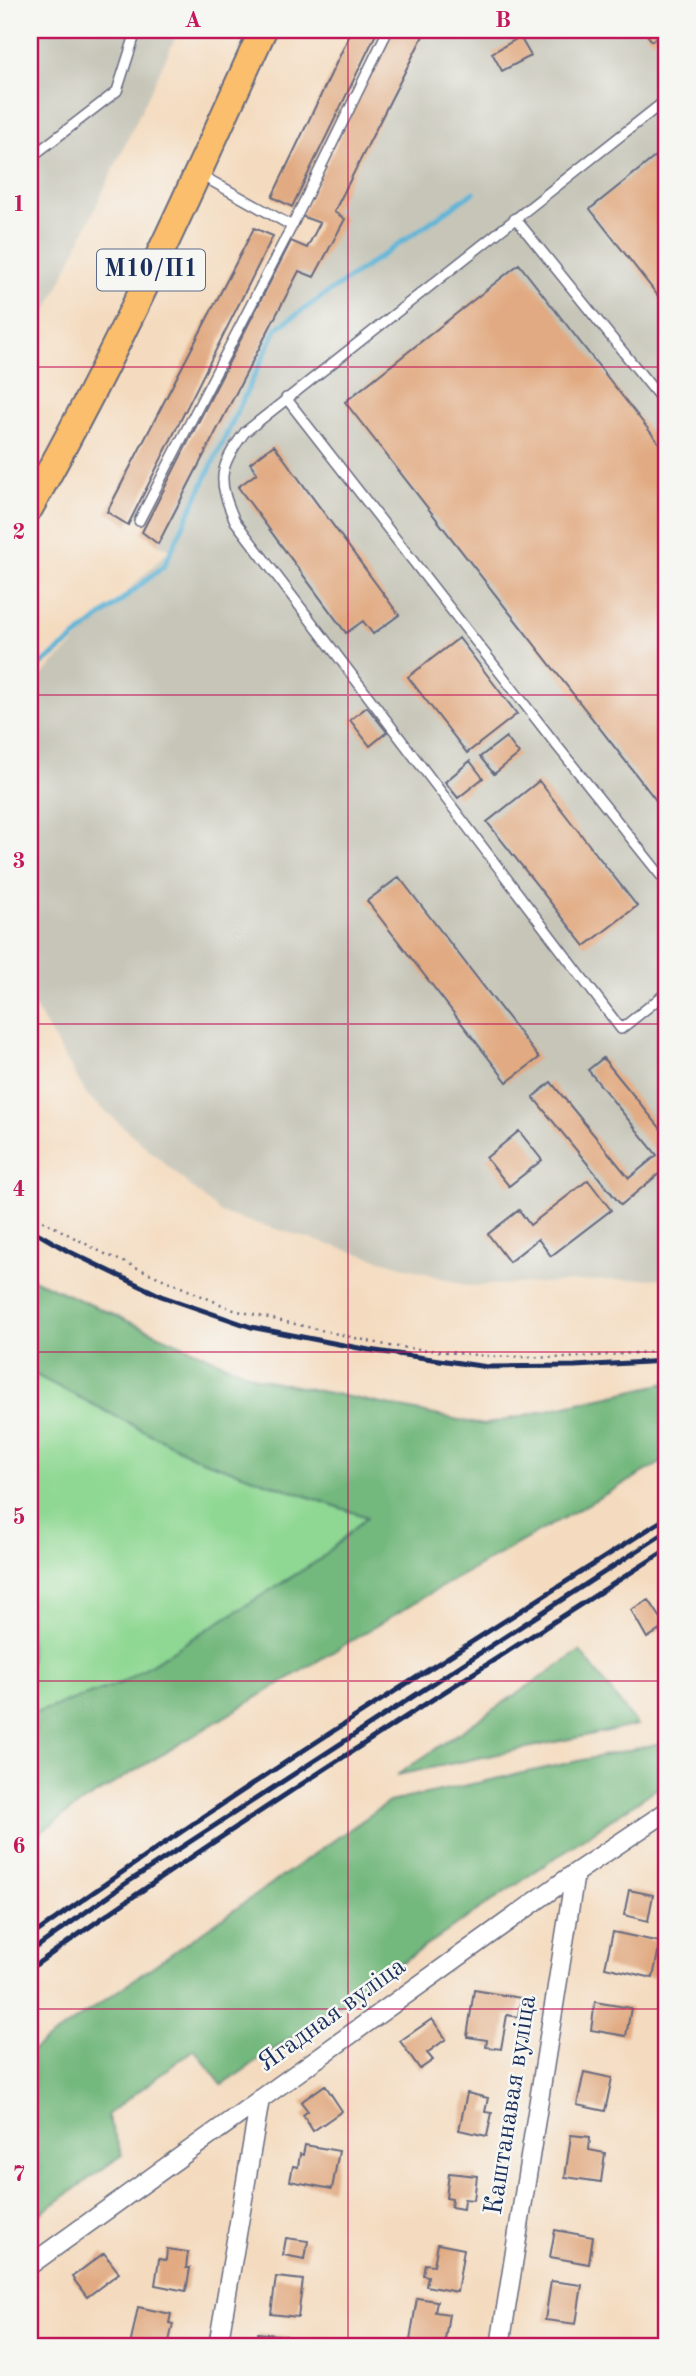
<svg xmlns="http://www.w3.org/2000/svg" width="696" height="2376" font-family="'Old Standard TT',serif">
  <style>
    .industrial { fill: #c6c5b8 }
    .green { fill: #8fd893; stroke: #558478; stroke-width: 2 }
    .forest { fill: #73b87d; stroke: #47746e; stroke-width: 2 }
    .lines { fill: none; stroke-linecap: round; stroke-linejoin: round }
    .stream { stroke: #5ab4d8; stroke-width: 5 }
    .building { fill: #e1aa82 }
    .service-casing { stroke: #676b80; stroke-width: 12 }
    .minor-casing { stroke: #676b80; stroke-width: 21 }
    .primary-casing { stroke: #676b80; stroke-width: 30 }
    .path { stroke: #676b80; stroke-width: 2.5; stroke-dasharray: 2 5; stroke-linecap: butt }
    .service { stroke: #fff; stroke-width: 9 }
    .minor { stroke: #fff; stroke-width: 18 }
    .primary { stroke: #fabe6d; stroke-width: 26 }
    .rail { stroke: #1b2f5e; stroke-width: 5 }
    .grid { fill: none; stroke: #c2185b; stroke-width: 2; stroke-opacity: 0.55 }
    .labels { text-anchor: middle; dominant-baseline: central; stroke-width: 5; stroke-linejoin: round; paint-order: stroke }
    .shield { fill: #f6f6f2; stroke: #5d6b8a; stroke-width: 2 }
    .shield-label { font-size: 24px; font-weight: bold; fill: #1b2f5e }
    .street-label { font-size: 26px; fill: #1b2f5e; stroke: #f6f6f2 }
    .neatline { fill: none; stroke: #c2185b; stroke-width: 2.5 }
    .grid-label { font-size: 23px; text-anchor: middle; font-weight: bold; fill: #c2185b }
  </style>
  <rect width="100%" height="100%" fill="#f6f6f2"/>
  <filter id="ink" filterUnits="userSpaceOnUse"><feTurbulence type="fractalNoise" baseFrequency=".0143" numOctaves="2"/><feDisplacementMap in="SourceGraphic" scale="14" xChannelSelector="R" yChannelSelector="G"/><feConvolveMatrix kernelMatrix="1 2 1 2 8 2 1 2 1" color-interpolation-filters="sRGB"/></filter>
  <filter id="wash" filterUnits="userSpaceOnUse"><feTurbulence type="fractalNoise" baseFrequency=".00686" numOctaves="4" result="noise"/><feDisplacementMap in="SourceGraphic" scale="28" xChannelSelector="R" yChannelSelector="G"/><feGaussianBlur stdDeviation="1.57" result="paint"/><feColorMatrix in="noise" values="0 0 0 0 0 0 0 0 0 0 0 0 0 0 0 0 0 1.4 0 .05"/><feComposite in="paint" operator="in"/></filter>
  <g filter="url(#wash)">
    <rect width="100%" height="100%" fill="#f4dbbf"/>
    <path class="industrial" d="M 30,30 L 179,30 L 30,347 Z
      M 426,30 L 666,30 L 666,1278 L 469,1286 L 221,1213 L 87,1095 L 30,999 L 30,687 L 170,549 L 158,544 L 299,271 L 314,277 L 345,219 L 334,212 Z"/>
    <path class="green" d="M 30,1372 L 199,1459 L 367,1517 L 319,1560 L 121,1683 L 30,1715 Z"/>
    <path class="forest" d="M 30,1278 L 257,1378 L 483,1425 L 666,1383 L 666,1460 L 434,1591 L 83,1802 L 30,1839 L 30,1715 L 121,1683 L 319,1560 L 367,1517 L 199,1459 L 30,1372 Z
      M 580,1651 L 637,1725 L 397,1775 Z
      M 666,1742 L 666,1782 L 222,2085 L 194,2049 L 107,2115 L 122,2155 L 30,2221 L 30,2052 L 389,1802 Z"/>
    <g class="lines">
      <path class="stream" d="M 30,674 L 164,566 L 277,328 L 474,192"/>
    </g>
    <g id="blocks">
      <path class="building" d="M 352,30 L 378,30 L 292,207 L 272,197 Z
        M 393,30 L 426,30 L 334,212 L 345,219 L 314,277 L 299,271 L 158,544 L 142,532 L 291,241 L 307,248 L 320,223 L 301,216 Z
        M 643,30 L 665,30 L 652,41 Z
        M 520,37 L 531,56 L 502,71 L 492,53 Z
        M 666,148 L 666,306 L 590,209 Z
        M 254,228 L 273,236 L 128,525 L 107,512 Z
        M 519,264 L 666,452 L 666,813 L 345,402 Z
        M 274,445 L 399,615 L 373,634 L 363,621 L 346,633 L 238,487 L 257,473 L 250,463 Z
        M 459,638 L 517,714 L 467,753 L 408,677 Z
        M 367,707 L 387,732 L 370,746 L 350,720 Z
        M 506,737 L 519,754 L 494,774 L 480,757 Z
        M 470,761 L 483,778 L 458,798 L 445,782 Z
        M 539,781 L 637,906 L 585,946 L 487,822 Z
        M 399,877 L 539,1058 L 507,1082 L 367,901 Z
        M 603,1058 L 666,1135 L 666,1168 L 621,1205 L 533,1097 L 551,1082 L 629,1178 L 657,1155 L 588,1070 Z
        M 519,1131 L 542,1160 L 509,1186 L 486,1158 Z
        M 588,1180 L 611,1210 L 551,1256 L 538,1239 L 509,1262 L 488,1234 L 519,1210 L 530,1225 Z
        M 649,1600 L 666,1626 L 647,1638 L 631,1610 Z
        M 629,1890 L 653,1895 L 648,1921 L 624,1915 Z
        M 613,1932 L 660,1942 L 653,1978 L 605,1967 Z
        M 474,1990 L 521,1998 L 518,2017 L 507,2015 L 501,2049 L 486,2047 L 487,2040 L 467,2037 Z
        M 595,2002 L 631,2008 L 626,2036 L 591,2030 Z
        M 432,2019 L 446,2039 L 427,2053 L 433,2060 L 420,2069 L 400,2041 Z
        M 584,2072 L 612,2078 L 605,2111 L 577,2105 Z
        M 325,2085 L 342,2111 L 313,2131 L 303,2115 L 308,2111 L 301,2102 Z
        M 467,2093 L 488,2098 L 485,2112 L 492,2113 L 487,2136 L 459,2130 Z
        M 571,2135 L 590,2137 L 589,2150 L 605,2153 L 601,2182 L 565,2177 Z
        M 305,2145 L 339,2151 L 332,2189 L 290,2181 L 293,2166 L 298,2167 L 300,2154 L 303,2155 Z
        M 449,2173 L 477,2176 L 474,2200 L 464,2199 L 463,2209 L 451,2207 L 452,2199 L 446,2198 Z
        M 555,2230 L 593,2237 L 589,2264 L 550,2257 Z
        M 286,2238 L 308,2241 L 305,2259 L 283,2255 Z
        M 438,2244 L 464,2249 L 457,2292 L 426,2286 L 428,2276 L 423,2275 L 425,2264 L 434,2265 Z
        M 167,2249 L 188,2252 L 186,2268 L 190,2268 L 186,2291 L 155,2285 L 159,2259 L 166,2260 Z
        M 104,2253 L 119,2273 L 87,2297 L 72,2277 Z
        M 276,2277 L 303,2280 L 298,2317 L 271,2314 Z
        M 551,2281 L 582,2285 L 576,2324 L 545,2320 Z
        M 417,2298 L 437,2301 L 435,2312 L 449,2314 L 444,2346 L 410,2340 Z
        M 138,2307 L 171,2314 L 169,2323 L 173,2324 L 168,2346 L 130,2346 Z
        M 30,2333 L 39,2346 L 30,2346 Z
        M 258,2333 L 286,2336 L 284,2346 L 256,2346 Z
        M 537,2340 L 565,2345 L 565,2346 L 536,2346 Z"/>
    </g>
  </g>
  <g filter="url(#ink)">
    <use href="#blocks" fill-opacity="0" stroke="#676b80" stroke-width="2"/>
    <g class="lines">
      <defs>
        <path id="service" d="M 666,100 L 245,432 C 218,468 217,480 235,521 L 621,1029 L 666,993
          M 30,158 L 117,91 L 134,38 L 127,30
          M 199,174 L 292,226
          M 515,218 L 666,405
          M 286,398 L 554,742 L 666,882
          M 139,521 L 292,226 L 388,30"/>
        <path id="minor" d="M 30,2265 L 575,1873 L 666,1812
          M 218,2346 L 260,2099
          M 500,2346 L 575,1873"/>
        <path id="primary" d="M 30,507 C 117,353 190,191 263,30"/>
      </defs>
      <use href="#service" class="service-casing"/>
      <use href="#minor" class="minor-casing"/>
      <use href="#primary" class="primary-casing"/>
      <path class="path" d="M 30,1214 L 103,1253 L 234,1310 L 390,1346 L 486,1356 L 564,1358 L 666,1351"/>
      <use href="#service" class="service"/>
      <use href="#minor" class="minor"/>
      <use href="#primary" class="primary"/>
      <path class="rail" d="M 30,1229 L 68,1251 L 161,1296 L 251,1327 L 369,1350 L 488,1367 L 575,1366 L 666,1361
        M 30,1937 C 236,1789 452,1655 666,1518
        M 30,1952 L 125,1884 L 666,1532
        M 30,1969 C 237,1821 453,1687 666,1550"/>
    </g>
  </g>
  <path class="grid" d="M 348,30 L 348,2346M 30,367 L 666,367M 30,695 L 666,695M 30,1024 L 666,1024M 30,1352 L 666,1352M 30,1681 L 666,1681M 30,2009 L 666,2009"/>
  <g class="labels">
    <rect class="shield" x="97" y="249.5" width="108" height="41" rx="5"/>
    <g class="shield-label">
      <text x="151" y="270">М10/П1</text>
    </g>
    <g class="street-label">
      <text transform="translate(332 2015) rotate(-36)">Ягадная вуліца</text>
      <text transform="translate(511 2105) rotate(-81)">Каштанавая вуліца</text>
    </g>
  </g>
  <rect width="696" height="2376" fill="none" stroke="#f6f6f2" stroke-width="77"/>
  <rect x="38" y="38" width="620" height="2300" class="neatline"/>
  <g class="grid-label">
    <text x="193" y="27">A</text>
    <text x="503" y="27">B</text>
    <text x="19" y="211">1</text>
    <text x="19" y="539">2</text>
    <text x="19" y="868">3</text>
    <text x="19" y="1196">4</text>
    <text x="19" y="1524">5</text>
    <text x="19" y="1853">6</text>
    <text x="19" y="2181">7</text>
  </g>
</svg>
